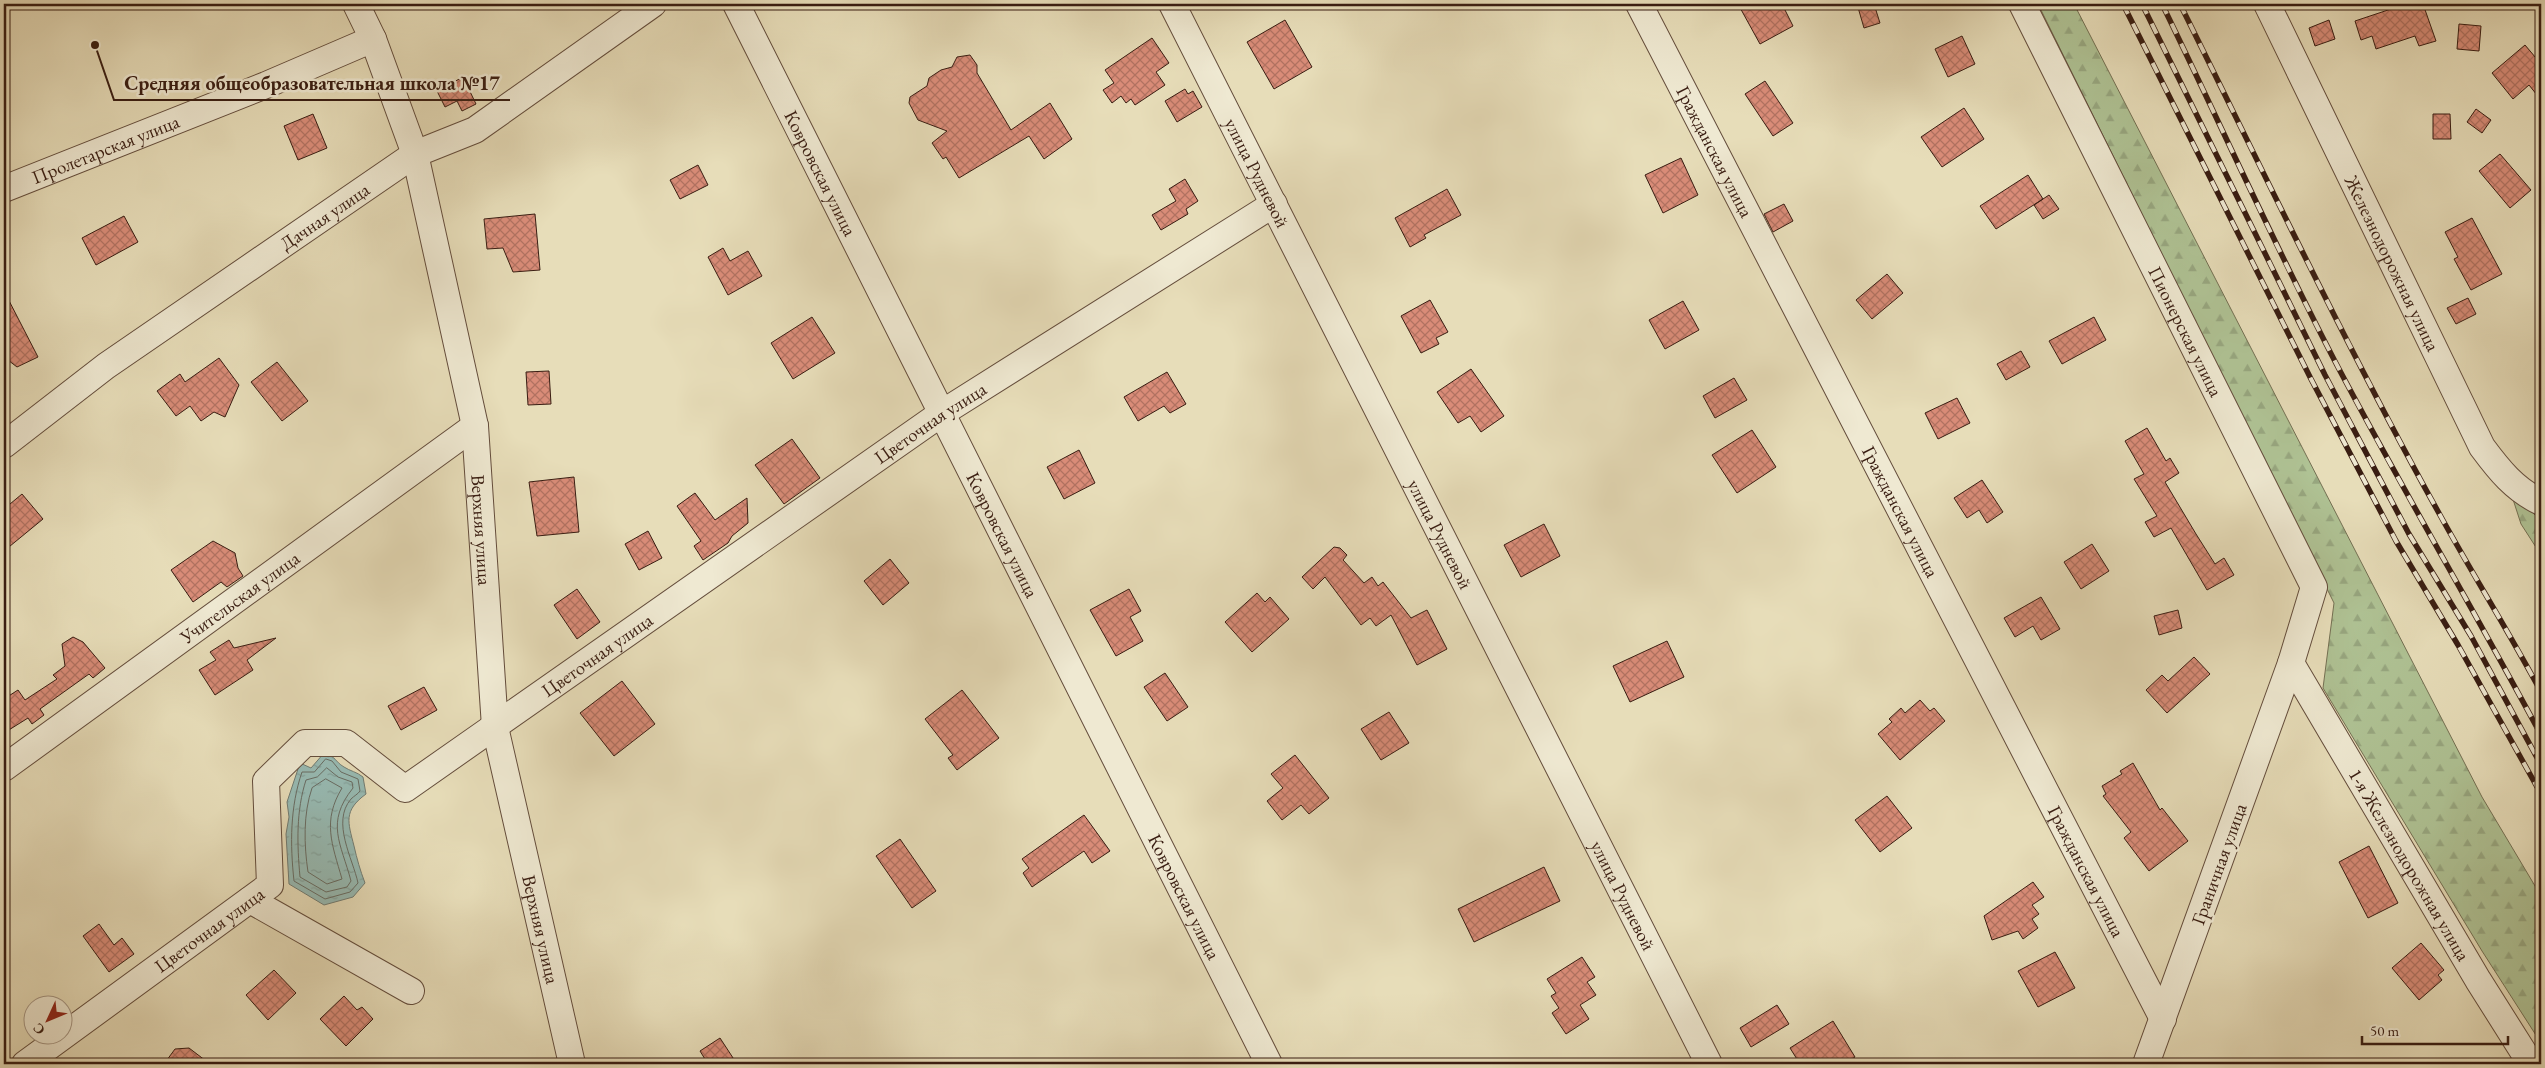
<svg xmlns="http://www.w3.org/2000/svg" width="2545" height="1068" font-family="'EB Garamond',serif">
  <style>
    .forest { fill: url(#forest-firs); stroke: #747053 }
    .water { fill: url(#water-ripples); stroke: #717c73 }
    .lines { fill: none; stroke-linecap: round; stroke-linejoin: round }
    .shore { stroke: #686c63; stroke-width: 1 }
    .building { fill: url(#building-cross-hatch); stroke: #391d12 }
    .minor-casing { stroke: #644d3c; stroke-width: 28 }
    .minor { stroke: #efe9d2; stroke-width: 26 }
    .rail-casing { stroke: #391d12; stroke-width: 5.5 }
    .rail { stroke: #efe9d2; stroke-width: 4; stroke-dasharray: 11; stroke-linecap: butt }
    .labels { text-anchor: middle; dominant-baseline: central; stroke-width: 5; stroke-linejoin: round; paint-order: stroke }
    .street-label { font-size: 19px; fill: #391d12; stroke: #efe9d2 }
    .leader { fill: none; stroke: #391d12; stroke-width: 2 }
    .callout-dot { fill: #391d12; stroke: #efe9d2; stroke-width: 2 }
    .callout-label { font-size: 20px; text-anchor: middle; font-weight: bold; fill: #391d12; stroke: #efe9d2; stroke-width: 5; stroke-linejoin: round; paint-order: stroke }
  </style>
  <defs>
    <pattern id="forest-firs" width="22" height="20" patternUnits="userSpaceOnUse" patternTransform="scale(1.25)"><rect width="22" height="20" fill="#afc294"/><path d="M5 1l3.5 6h-7zM16 11l3.5 6h-7z" fill="#97a67f"/></pattern>
    <pattern id="water-ripples" width="26" height="14" patternUnits="userSpaceOnUse" patternTransform="scale(1.25)"><rect width="26" height="14" fill="#97bbb4"/><path d="M2 4q2-2 4 0t4 0M15 11q2-2 4 0t4 0" fill="none" stroke="#83a09a"/></pattern>
    <pattern id="building-cross-hatch" width="8" height="8" patternUnits="userSpaceOnUse" patternTransform="scale(1.25)"><rect width="8" height="8" fill="#d98c78"/><path d="M0 0l8 8M0 8l8-8" fill="none" stroke="#b17261"/></pattern>
  </defs>
  <rect width="100%" height="100%" fill="#e7ddb9"/>
  <filter id="stains"><feTurbulence type="fractalNoise" baseFrequency=".004" numOctaves="4"/><feColorMatrix values="0 0 0 0 .2 0 0 0 0 .09 0 0 0 0 .02 0 0 0 .5 -.17"/></filter>
  <radialGradient id="worn" r=".72"><stop offset=".6" stop-color="#630" stop-opacity="0"/><stop offset="1" stop-color="#630" stop-opacity=".3"/></radialGradient>
  <path class="forest" d="M 2038,4 L 2074,4 L 2482,797 L 2541,896 L 2541,1043 L 2482,951 L 2323,688 L 2334,603 Z
    M 2510,490 L 2541,521 L 2541,555 L 2521,524 Z"/>
  <path class="water" d="M 324,753 C 337,757 334,761 344,767 C 350,771 357,772 363,777 L 366,794 C 343,811 348,822 354,846 C 357,859 360,870 365,883 L 353,897 L 324,905 L 289,884 L 286,834 L 289,817 L 287,802 L 300,763 L 311,768 Z"/>
  <g class="lines">
    <path class="shore" d="M 326,759 L 332,761 L 341,772 L 358,779 L 360,791 C 358,794 354,796 351,799 C 331,822 353,859 358,883 L 350,892 L 325,899 L 294,881 C 290,844 290,807 302,772 L 314,772 Z
      M 327,768 L 338,777 L 352,782 L 353,788 C 325,823 341,843 351,881 L 347,887 L 326,892 L 300,877 C 297,844 296,811 306,780 L 317,777 Z
      M 326,779 L 342,788 C 322,821 332,844 342,879 L 327,884 L 308,872 C 304,845 303,814 312,788 Z"/>
  </g>
  <path class="building" d="M 1738,4 L 1782,4 L 1793,26 L 1760,44 Z
    M 1857,4 L 1874,4 L 1880,23 L 1864,28 Z
    M 2406,4 L 2423,4 L 2436,41 L 2419,46 L 2415,36 L 2376,49 L 2372,36 L 2361,40 L 2355,21 Z
    M 1285,20 L 1312,67 L 1274,89 L 1247,42 Z
    M 2329,20 L 2335,39 L 2315,46 L 2309,28 Z
    M 2459,24 L 2481,26 L 2479,51 L 2457,49 Z
    M 1962,36 L 1975,64 L 1948,77 L 1935,49 Z
    M 1152,38 L 1169,63 L 1156,72 L 1165,85 L 1135,105 L 1131,99 L 1126,103 L 1121,96 L 1112,103 L 1103,90 L 1114,83 L 1105,70 Z
    M 2525,45 L 2541,64 L 2541,100 L 2529,85 L 2513,99 L 2492,73 Z
    M 970,55 L 977,65 L 977,73 L 1011,130 L 1050,103 L 1072,139 L 1044,159 L 1029,136 L 959,178 L 946,157 L 943,159 L 932,143 L 947,131 L 918,120 L 909,103 L 910,97 L 927,86 L 929,78 L 941,70 L 952,67 L 957,57 Z
    M 463,77 L 476,104 L 462,111 L 457,101 L 445,107 L 437,91 Z
    M 1765,81 L 1793,123 L 1773,136 L 1745,94 Z
    M 1185,89 L 1188,94 L 1193,91 L 1202,107 L 1177,122 L 1165,101 Z
    M 1964,108 L 1984,139 L 1942,167 L 1921,137 Z
    M 2476,109 L 2491,120 L 2482,133 L 2467,122 Z
    M 313,114 L 327,148 L 298,160 L 284,126 Z
    M 2433,114 L 2450,114 L 2451,139 L 2433,139 Z
    M 2500,154 L 2531,190 L 2510,208 L 2479,171 Z
    M 1681,158 L 1698,195 L 1663,213 L 1645,175 Z
    M 698,165 L 708,185 L 680,199 L 670,180 Z
    M 2028,175 L 2043,199 L 1996,229 L 1980,206 Z
    M 1185,179 L 1198,201 L 1186,209 L 1188,214 L 1161,230 L 1152,215 L 1176,201 L 1169,189 Z
    M 1447,189 L 1461,215 L 1424,235 L 1426,238 L 1410,247 L 1395,218 Z
    M 2049,195 L 2059,209 L 2043,219 L 2034,205 Z
    M 1784,204 L 1793,221 L 1773,232 L 1764,214 Z
    M 535,214 L 540,270 L 513,272 L 503,248 L 487,249 L 484,219 Z
    M 124,216 L 138,242 L 96,265 L 82,238 Z
    M 2472,218 L 2502,274 L 2471,290 L 2454,259 L 2458,257 L 2445,232 Z
    M 723,248 L 730,261 L 748,251 L 762,276 L 728,295 L 708,257 Z
    M 1887,274 L 1903,293 L 1872,319 L 1856,300 Z
    M 4,291 L 38,357 L 17,367 L 4,357 Z
    M 2468,298 L 2476,314 L 2456,324 L 2447,308 Z
    M 1430,300 L 1448,332 L 1436,338 L 1439,344 L 1421,353 L 1401,316 Z
    M 1683,301 L 1699,330 L 1665,349 L 1649,320 Z
    M 812,317 L 835,353 L 793,379 L 771,343 Z
    M 2094,317 L 2106,340 L 2062,364 L 2049,341 Z
    M 2021,351 L 2030,367 L 2006,380 L 1997,364 Z
    M 219,358 L 239,385 L 225,417 L 214,412 L 201,421 L 190,406 L 176,416 L 157,391 L 180,374 L 185,382 Z
    M 277,362 L 308,401 L 282,421 L 251,382 Z
    M 1471,369 L 1504,416 L 1481,432 L 1470,416 L 1458,423 L 1437,392 Z
    M 549,371 L 551,404 L 528,405 L 526,372 Z
    M 1167,372 L 1186,404 L 1170,413 L 1164,406 L 1138,421 L 1124,397 Z
    M 1734,378 L 1747,400 L 1715,418 L 1703,396 Z
    M 1957,398 L 1970,423 L 1938,439 L 1925,413 Z
    M 2147,428 L 2166,461 L 2170,458 L 2179,473 L 2165,482 L 2196,534 L 2215,564 L 2224,558 L 2234,575 L 2207,590 L 2171,528 L 2154,537 L 2145,522 L 2157,516 L 2134,479 L 2144,474 L 2125,441 Z
    M 1752,430 L 1776,467 L 1737,493 L 1712,455 Z
    M 792,439 L 820,478 L 784,504 L 755,465 Z
    M 1079,450 L 1095,483 L 1064,499 L 1047,467 Z
    M 574,477 L 579,532 L 537,536 L 529,482 Z
    M 1982,480 L 2003,512 L 1987,523 L 1979,510 L 1967,518 L 1954,498 Z
    M 695,493 L 715,520 L 747,498 L 748,523 L 732,536 L 728,543 L 703,560 L 694,546 L 701,541 L 677,506 Z
    M 22,494 L 43,519 L 4,551 L 4,509 Z
    M 1544,524 L 1560,556 L 1521,577 L 1504,545 Z
    M 648,531 L 662,558 L 639,570 L 625,544 Z
    M 213,541 L 235,553 L 238,568 L 243,576 L 227,587 L 221,582 L 193,602 L 171,570 Z
    M 2092,544 L 2109,571 L 2081,589 L 2064,562 Z
    M 1334,547 L 1340,548 L 1347,555 L 1343,560 L 1364,583 L 1372,577 L 1378,586 L 1383,582 L 1411,618 L 1427,610 L 1447,649 L 1417,665 L 1391,615 L 1376,626 L 1370,618 L 1361,625 L 1325,577 L 1313,589 L 1302,577 Z
    M 890,559 L 909,583 L 883,605 L 864,581 Z
    M 577,589 L 600,622 L 577,639 L 554,605 Z
    M 1129,589 L 1141,611 L 1130,617 L 1143,641 L 1116,656 L 1090,610 Z
    M 1257,593 L 1265,602 L 1270,597 L 1289,619 L 1252,652 L 1225,622 Z
    M 2041,597 L 2060,629 L 2041,640 L 2033,626 L 2015,637 L 2004,618 Z
    M 2178,610 L 2182,628 L 2159,635 L 2154,616 Z
    M 73,637 L 83,642 L 105,668 L 93,678 L 89,674 L 40,709 L 44,715 L 32,724 L 28,718 L 4,733 L 4,699 L 18,690 L 25,700 L 57,679 L 53,675 L 65,666 L 62,644 Z
    M 276,638 L 247,660 L 253,670 L 215,695 L 199,670 L 216,660 L 210,652 L 229,640 L 234,648 Z
    M 1667,641 L 1684,677 L 1630,702 L 1613,666 Z
    M 2194,657 L 2210,674 L 2167,713 L 2146,690 L 2162,675 L 2168,681 Z
    M 1165,673 L 1188,707 L 1167,721 L 1144,687 Z
    M 622,681 L 655,724 L 614,756 L 580,713 Z
    M 424,687 L 437,710 L 401,730 L 388,706 Z
    M 962,690 L 999,738 L 957,770 L 948,758 L 953,755 L 925,719 Z
    M 1920,700 L 1930,711 L 1934,708 L 1945,721 L 1900,760 L 1878,734 L 1892,722 L 1889,719 L 1901,708 L 1905,713 Z
    M 1389,712 L 1409,743 L 1381,760 L 1361,729 Z
    M 1295,755 L 1329,798 L 1309,814 L 1301,805 L 1282,820 L 1267,801 L 1283,788 L 1271,774 Z
    M 2133,763 L 2160,810 L 2162,808 L 2188,841 L 2149,871 L 2124,838 L 2131,832 L 2103,796 L 2106,794 L 2102,786 L 2122,774 L 2120,771 Z
    M 1887,796 L 1912,828 L 1880,852 L 1855,820 Z
    M 1084,815 L 1110,851 L 1092,863 L 1084,851 L 1032,887 L 1023,873 L 1029,868 L 1022,859 Z
    M 900,839 L 936,891 L 912,908 L 876,856 Z
    M 2369,846 L 2398,903 L 2368,918 L 2339,862 Z
    M 1544,867 L 1560,901 L 1474,942 L 1458,909 Z
    M 2033,882 L 2044,897 L 2032,905 L 2039,914 L 2032,919 L 2038,928 L 2023,939 L 2018,931 L 1992,940 L 1984,916 Z
    M 99,924 L 114,945 L 122,938 L 134,954 L 109,972 L 83,936 Z
    M 2421,943 L 2444,970 L 2438,975 L 2442,980 L 2419,1000 L 2392,968 Z
    M 2055,952 L 2075,988 L 2038,1007 L 2018,971 Z
    M 1582,957 L 1595,977 L 1587,982 L 1596,995 L 1580,1005 L 1589,1019 L 1566,1034 L 1552,1013 L 1559,1008 L 1551,996 L 1556,993 L 1547,979 Z
    M 274,970 L 296,993 L 268,1020 L 246,995 Z
    M 344,996 L 357,1010 L 362,1007 L 373,1019 L 346,1046 L 320,1019 Z
    M 1777,1005 L 1789,1024 L 1751,1047 L 1740,1028 Z
    M 1833,1021 L 1855,1057 L 1844,1064 L 1800,1064 L 1790,1048 Z
    M 720,1038 L 737,1064 L 708,1064 L 700,1051 Z
    M 189,1048 L 210,1064 L 164,1064 L 175,1049 Z"/>
  <g class="lines">
    <defs>
      <g id="minor">
        <path id="s1" d="M 356,4 L 373,39 L 415,154 L 475,426 L 495,727 L 572,1064"/>
        <path id="s2" d="M 736,4 L 1269,1064"/>
        <path id="s3" d="M 1172,4 L 1709,1064"/>
        <path id="s4" d="M 1639,4 L 2163,1019"/>
        <path id="s5" d="M 2022,4 L 2314,587 L 2291,663 L 2146,1064"/>
        <path id="s6" d="M 2267,4 L 2482,447 C 2499,470 2515,490 2541,502"/>
        <path id="s7" d="M 4,189 L 266,85 L 373,39"/>
        <path id="s8" d="M 4,445 L 106,366 L 415,154 L 475,130 L 653,4"/>
        <path id="s9" d="M 2291,663 L 2478,980 L 2531,1064"/>
        <path id="s10" d="M 4,768 L 475,426"/>
        <path d="M 250,900 L 411,991"/>
        <path id="s11" d="M 25,1064 L 270,885 L 266,781 L 305,743 L 346,743 L 405,789 L 942,413 L 1274,204"/>
      </g>
    </defs>
    <use href="#minor" class="minor-casing"/>
    <use href="#minor" class="minor"/>
    <defs>
      <path id="rail" d="M 2123,4 L 2311,379 L 2396,541 L 2458,645 L 2541,794
        M 2142,4 L 2325,375 L 2409,534 L 2471,636 L 2541,765
        M 2162,4 C 2221,125 2276,249 2339,369 C 2404,492 2475,612 2541,735
        M 2180,4 C 2265,175 2347,348 2440,515 C 2473,575 2509,632 2541,692"/>
    </defs>
    <use href="#rail" class="rail-casing"/>
    <use href="#rail" class="rail"/>
  </g>
  <g class="labels">
    <g class="street-label">
      <text stroke="none"><textPath href="#s7" startOffset="109">Пролетарская улица</textPath></text>
      <text stroke="none"><textPath href="#s4" startOffset="166">Гражданская улица</textPath></text>
      <text stroke="none"><textPath href="#s2" startOffset="189">Ковровская улица</textPath></text>
      <text stroke="none"><textPath href="#s3" startOffset="189">улица Рудневой</textPath></text>
      <text stroke="none"><textPath href="#s8" startOffset="394">Дачная улица</textPath></text>
      <text stroke="none"><textPath href="#s6" startOffset="288">Железнодорожная улица</textPath></text>
      <text stroke="none"><textPath href="#s5" startOffset="366">Пионерская улица</textPath></text>
      <text stroke="none"><textPath href="#s11" startOffset="1218">Цветочная улица</textPath></text>
      <text stroke="none"><textPath href="#s4" startOffset="571">Гражданская улица</textPath></text>
      <text stroke="none"><textPath href="#s1" startOffset="544">Верхняя улица</textPath></text>
      <text stroke="none"><textPath href="#s2" startOffset="594">Ковровская улица</textPath></text>
      <text stroke="none"><textPath href="#s3" startOffset="594">улица Рудневой</textPath></text>
      <text stroke="none"><textPath href="#s10" startOffset="291">Учительская улица</textPath></text>
      <text stroke="none"><textPath href="#s11" startOffset="812">Цветочная улица</textPath></text>
      <text transform="translate(2219 864) rotate(-70)">Граничная улица</text>
      <text stroke="none"><textPath href="#s9" startOffset="234">1-я Железнодорожная улица</textPath></text>
      <text stroke="none"><textPath href="#s4" startOffset="976">Гражданская улица</textPath></text>
      <text stroke="none"><textPath href="#s3" startOffset="999">улица Рудневой</textPath></text>
      <text stroke="none"><textPath href="#s2" startOffset="999">Ковровская улица</textPath></text>
      <text stroke="none"><textPath href="#s1" startOffset="949">Верхняя улица</textPath></text>
      <text stroke="none"><textPath href="#s11" startOffset="228">Цветочная улица</textPath></text>
    </g>
  </g>
  <path class="leader" d="M95 45L114 100H510"/>
  <circle class="callout-dot" cx="95" cy="45" r="5"/>
  <g class="callout-label">
    <text x="312" y="90">Средняя общеобразовательная школа №17</text>
  </g>
  <rect width="2545" height="1068" fill="none" stroke="#e7ddb9" stroke-width="20"/>
  <rect x="5" y="5" width="2535" height="1058" fill="none" stroke="#391d12" stroke-width="2.5"/>
  <rect x="10" y="10" width="2525" height="1048" fill="none" stroke="#391d12"/>
  <g transform="translate(48 1020) rotate(226)"><circle r="24" fill="#efe9d2" stroke="#a69785"/>
  <path d="M0-4L9 19L0 12L-9 19Z" fill="#8f2418"/>
  <text y="-8" font-size="14" font-weight="bold" text-anchor="middle" fill="#391d12">С</text>
  </g>
  <path d="M2362 1036v8h146v-8" fill="none" stroke="#391d12" stroke-width="2.5"/>
  <text x="2370" y="1036" font-size="15" fill="#391d12" stroke="#efe9d2" stroke-width="4" paint-order="stroke">50 m</text>
  <rect width="100%" height="100%" filter="url(#stains)"/>
  <rect width="100%" height="100%" fill="url(#worn)"/>
</svg>
